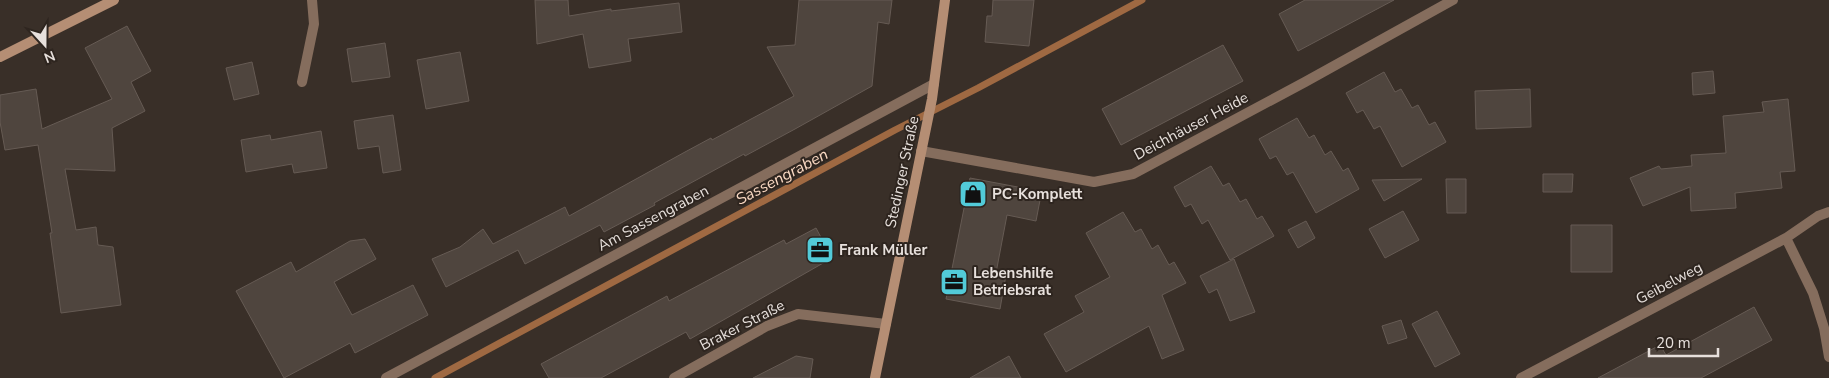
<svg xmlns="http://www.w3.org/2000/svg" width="1829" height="378" font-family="'Nunito Sans',sans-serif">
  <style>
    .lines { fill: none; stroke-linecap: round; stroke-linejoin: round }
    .stream { stroke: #9f6942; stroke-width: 7 }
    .building { fill: #4f453e; stroke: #665b54 }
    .street { stroke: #856d5d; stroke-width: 10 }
    .secondary { stroke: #b58e74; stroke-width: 10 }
    .labels { text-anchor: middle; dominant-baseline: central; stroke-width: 4; stroke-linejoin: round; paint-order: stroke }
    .street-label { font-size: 15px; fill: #e7e0dc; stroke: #2e251f }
    .poi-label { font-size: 15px; font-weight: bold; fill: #e7e0dc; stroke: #2e251f; text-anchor: start }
    .water-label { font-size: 16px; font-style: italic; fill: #fad9c3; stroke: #2e251f }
  </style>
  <rect width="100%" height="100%" fill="#392f28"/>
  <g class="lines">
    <path class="stream" d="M 435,378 L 895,130 L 978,88 L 1142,0"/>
  </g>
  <path class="building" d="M 535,0 L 568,0 L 569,16 L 611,9 L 611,11 L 679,3 L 682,32 L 628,39 L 631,61 L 589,68 L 583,34 L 537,44 Z
    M 799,0 L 892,0 L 889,24 L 878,22 L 872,86 L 795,129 L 745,156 L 744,154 L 654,203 L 655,205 L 604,232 L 600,225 L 525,264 L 518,250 L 446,287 L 432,259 L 460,247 L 483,229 L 493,244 L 565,207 L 569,216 L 685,152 L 711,138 L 712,140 L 794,96 L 767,47 L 795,45 Z
    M 993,0 L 1034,0 L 1029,46 L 985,42 L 987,16 L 992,16 Z
    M 1305,0 L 1394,0 L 1298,51 L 1279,14 Z
    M 127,26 L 151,71 L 131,82 L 145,111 L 112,128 L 115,171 L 65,169 L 76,230 L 96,227 L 98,245 L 113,247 L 121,305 L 61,313 L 50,233 L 52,233 L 38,145 L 5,150 L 0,122 L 0,95 L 36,89 L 42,129 L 112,99 L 85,48 Z
    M 385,43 L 390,77 L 352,82 L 347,49 Z
    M 1223,45 L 1243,81 L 1121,145 L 1102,109 Z
    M 460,52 L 469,101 L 426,109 L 417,60 Z
    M 252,62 L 259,94 L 234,100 L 226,68 Z
    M 1713,71 L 1715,93 L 1693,95 L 1692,73 Z
    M 1384,72 L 1395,92 L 1401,89 L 1412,108 L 1418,105 L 1429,125 L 1435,122 L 1446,142 L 1402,167 L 1380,126 L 1374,129 L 1363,110 L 1357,113 L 1346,93 Z
    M 1530,89 L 1531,127 L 1476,129 L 1475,91 Z
    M 1788,99 L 1795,171 L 1780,172 L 1782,188 L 1735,193 L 1736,208 L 1691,211 L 1690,187 L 1643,206 L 1630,178 L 1659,166 L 1661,169 L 1692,166 L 1691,155 L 1726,153 L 1723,116 L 1764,112 L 1762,102 Z
    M 393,115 L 401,170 L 383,173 L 379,146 L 358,149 L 354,121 Z
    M 1297,118 L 1309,138 L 1314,135 L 1325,155 L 1331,151 L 1343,171 L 1348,168 L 1359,189 L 1316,213 L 1293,172 L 1287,175 L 1276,156 L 1270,159 L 1259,139 Z
    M 321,131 L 327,168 L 294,173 L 292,164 L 246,172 L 241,140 L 270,135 L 271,140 Z
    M 1211,166 L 1223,186 L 1229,183 L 1240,202 L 1246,199 L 1257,219 L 1262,216 L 1274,236 L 1230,260 L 1208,220 L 1202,224 L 1191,204 L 1185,207 L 1174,187 Z
    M 1543,174 L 1573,174 L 1572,192 L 1543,192 Z
    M 970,178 L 1023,188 L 1023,191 L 1041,195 L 1036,221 L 1007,215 L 996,273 L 1006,275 L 1000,309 L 946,299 Z
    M 1422,179 L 1384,201 L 1372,180 Z
    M 1446,179 L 1466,179 L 1466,213 L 1447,213 Z
    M 1403,211 L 1419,240 L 1385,258 L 1369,229 Z
    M 1123,212 L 1135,232 L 1141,229 L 1152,249 L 1158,245 L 1169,265 L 1174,262 L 1186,283 L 1162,295 L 1184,350 L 1162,359 L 1149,326 L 1066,372 L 1044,334 L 1084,312 L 1075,296 L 1110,277 L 1086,233 Z
    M 1306,221 L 1315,238 L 1298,248 L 1288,230 Z
    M 1571,225 L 1612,225 L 1612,272 L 1571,272 Z
    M 816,228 L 832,258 L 690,339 L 686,332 L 601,378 L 549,378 L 541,364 L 667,296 L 669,301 L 784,240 L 786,244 Z
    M 365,239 L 376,259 L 334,282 L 352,315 L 413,285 L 428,315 L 355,353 L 350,343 L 284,378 L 236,291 L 291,262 L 296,272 L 350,241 Z
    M 1234,259 L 1255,312 L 1230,321 L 1217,289 L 1209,293 L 1200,276 Z
    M 1754,307 L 1772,340 L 1701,378 L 1598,378 L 1660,345 L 1666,355 Z
    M 1437,311 L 1460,354 L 1435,367 L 1412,324 Z
    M 1401,320 L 1407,338 L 1388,344 L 1382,326 Z
    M 796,356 L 813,359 L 810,378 L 753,378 Z
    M 1009,356 L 1021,378 L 970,378 Z"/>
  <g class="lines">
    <path class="street" d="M 302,82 L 314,24 L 312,0
      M 921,151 L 1094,182 L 1133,174 L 1305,82 L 1453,0
      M 1786,238 L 1813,293 L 1824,328 L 1829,357
      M 386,378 L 934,84
      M 674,378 L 767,326 L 798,314 L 886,324
      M 1521,378 L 1786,238 L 1818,216 L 1829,212"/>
    <path class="secondary" d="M 0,57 L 114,0
      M 875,378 L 932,99 L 945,0"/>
  </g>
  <defs>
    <symbol id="shop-square" viewBox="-11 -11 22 22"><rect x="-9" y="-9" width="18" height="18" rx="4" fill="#52cbd9" stroke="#2e251f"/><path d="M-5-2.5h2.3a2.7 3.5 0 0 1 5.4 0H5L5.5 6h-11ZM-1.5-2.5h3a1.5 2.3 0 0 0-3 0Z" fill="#111"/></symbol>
    <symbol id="office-square" viewBox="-11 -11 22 22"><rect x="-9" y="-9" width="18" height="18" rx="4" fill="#52cbd9" stroke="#2e251f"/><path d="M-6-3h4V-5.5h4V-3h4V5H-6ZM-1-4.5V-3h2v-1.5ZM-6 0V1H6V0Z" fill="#111"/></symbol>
  </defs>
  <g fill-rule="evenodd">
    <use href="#shop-square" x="957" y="178" width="32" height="32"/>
    <use href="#office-square" x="804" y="234" width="32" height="32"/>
    <use href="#office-square" x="938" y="266" width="32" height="32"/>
  </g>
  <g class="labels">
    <g class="street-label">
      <text transform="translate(1191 126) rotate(-28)">Deichhäuser Heide</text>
      <text transform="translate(902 172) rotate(-78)">Stedinger Straße</text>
      <text transform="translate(653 218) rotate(-28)">Am Sassengraben</text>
      <text transform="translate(1669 283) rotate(-28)">Geibelweg</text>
      <text transform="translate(742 325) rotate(-27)">Braker Straße</text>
    </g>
    <g class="poi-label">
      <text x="992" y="194">PC-Komplett</text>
      <text x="839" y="250">Frank Müller</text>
      <text x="973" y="273">Lebenshilfe<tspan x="973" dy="17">Betriebsrat</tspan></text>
    </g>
    <g class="water-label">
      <text transform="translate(782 177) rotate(-28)">Sassengraben</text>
    </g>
  </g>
  <g transform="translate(45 45) rotate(159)" stroke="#2e251f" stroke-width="4" paint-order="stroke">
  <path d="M0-4L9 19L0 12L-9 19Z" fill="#e7e0dc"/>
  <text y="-8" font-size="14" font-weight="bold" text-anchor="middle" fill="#e7e0dc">N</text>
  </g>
  <path d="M1649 348v8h69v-8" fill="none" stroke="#e7e0dc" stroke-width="2.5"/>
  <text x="1656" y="348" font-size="15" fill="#e7e0dc" stroke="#2e251f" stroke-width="4" paint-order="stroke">20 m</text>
</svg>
